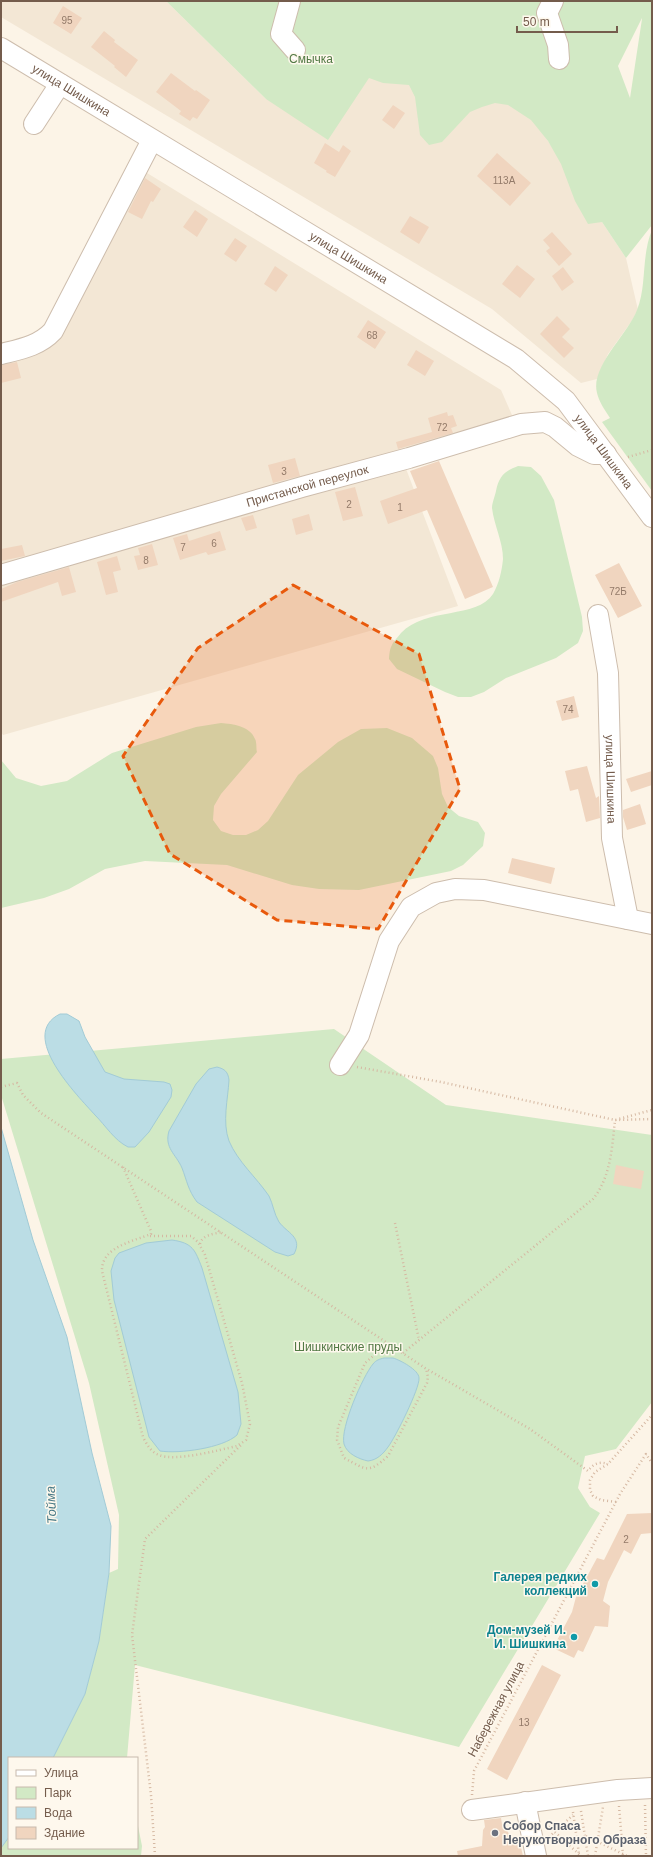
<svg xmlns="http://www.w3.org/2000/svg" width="653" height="1857" font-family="Helvetica,sans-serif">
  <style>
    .residential { fill: #f3e7d5 }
    .green { fill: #d2e9c5; fill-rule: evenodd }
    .water { fill: #bbdde5; stroke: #a2cbd6 }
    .building { fill: #f0d5bf }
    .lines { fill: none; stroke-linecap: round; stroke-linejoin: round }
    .minor-casing { stroke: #cdbdad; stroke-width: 22 }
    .path { stroke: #d5b8a2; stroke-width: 2.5; stroke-dasharray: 1 3; stroke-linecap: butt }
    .minor { stroke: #fff; stroke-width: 20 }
    .marked { fill: #e8590c; fill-opacity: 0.2; stroke: #e8590c; stroke-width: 3; stroke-dasharray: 8 5; stroke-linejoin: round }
    .culture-dot { fill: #0f9aa8; stroke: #fef8ed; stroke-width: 1.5 }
    .worship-dot { fill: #6b7280; stroke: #fef8ed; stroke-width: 1.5 }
    .labels { text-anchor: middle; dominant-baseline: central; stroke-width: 3; stroke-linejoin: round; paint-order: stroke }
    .number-label { font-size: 10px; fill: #937a69 }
    .park-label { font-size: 12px; fill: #527944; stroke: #fef8ed }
    .street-label { font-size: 12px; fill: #745c4c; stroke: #fef8ed }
    .culture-label { font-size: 12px; font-weight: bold; fill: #0d838f; stroke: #fef8ed; text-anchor: end }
    .worship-label { font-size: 12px; font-weight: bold; fill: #5b616d; stroke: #fef8ed; text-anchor: start }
    .water-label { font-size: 13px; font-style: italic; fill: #477986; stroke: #fef8ed }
  </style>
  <rect width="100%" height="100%" fill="#fcf4e7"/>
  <path class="residential" d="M 1,1 L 166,1 L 266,99 L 399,32 L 520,99 L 626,258 L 638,310 L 631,322 L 608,354 L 597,379 L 581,383 L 492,309 L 1,17 Z
    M 134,165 L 501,390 L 519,431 L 405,466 L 458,606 L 3,735 L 1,732 L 1,349 L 41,339 Z"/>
  <path class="green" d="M 166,1 L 652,1 L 652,225 L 626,258 L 602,222 L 588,224 L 575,201 L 561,164 L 548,141 L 531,120 L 508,105 L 495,103 L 482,107 L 470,112 L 442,142 L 429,145 L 420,135 L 415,97 L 409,85 L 383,83 L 369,78 L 328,140 L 266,99 ZM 642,18 L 642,19 L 630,98 L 618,66 Z
    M 652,230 L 652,491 L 602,422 L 610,418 C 605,410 599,402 597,393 C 590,367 628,334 637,310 C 647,286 641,256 652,230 Z
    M 518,466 L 531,467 L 541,476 L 554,500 L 582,617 L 583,631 L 578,643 L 556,658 L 506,678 L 484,692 L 471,697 L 458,697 L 445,692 L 397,669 L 389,659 C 390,645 392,644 401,633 C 425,607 477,619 493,594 C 499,584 502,570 503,559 C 503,542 494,525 492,508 C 492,503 495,496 496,491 C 499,476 505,471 518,466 Z
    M 221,723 C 233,724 250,726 255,739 C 257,742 256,749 257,752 L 221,794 L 214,806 L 213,820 L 221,831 L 233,835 L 246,835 L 258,830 L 268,821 L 298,775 L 338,742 L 361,729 L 387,728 L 412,738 L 433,756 L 438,768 L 442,794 L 448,807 L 459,816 L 478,822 L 485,833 L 483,846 L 463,865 L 451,871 L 359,890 L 319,889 L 292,885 L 227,865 L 145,861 L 105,869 L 69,889 L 44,898 L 1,908 L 1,760 L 16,778 L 41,786 L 67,781 L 112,753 L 196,727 Z
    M 334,1029 L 446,1105 L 652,1135 L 652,1402 L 616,1449 L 585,1456 L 578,1488 L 590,1507 L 600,1513 L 459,1747 L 135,1665 L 127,1758 L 53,1758 L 85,1694 L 99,1641 L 109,1573 L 118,1569 L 119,1515 L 89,1383 L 1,1095 L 1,1059 Z
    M 137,1821 L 142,1846 L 141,1856 L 1,1856 L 1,1848 L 9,1837 L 9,1848 L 137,1848 Z"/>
  <path class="water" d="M 60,1014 L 67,1014 L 79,1021 L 85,1037 L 105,1072 L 124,1079 L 164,1082 L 170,1084 L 172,1090 L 171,1097 L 149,1132 L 135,1147 L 128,1147 C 114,1140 106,1126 95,1115 C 78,1096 17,1035 60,1014 Z
    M 217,1067 C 225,1069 228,1072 229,1080 C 228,1099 222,1122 229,1141 C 238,1162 256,1177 269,1196 C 273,1204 274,1214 279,1222 C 287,1233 303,1237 294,1254 L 288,1256 L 275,1252 L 197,1202 C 188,1190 187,1181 182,1168 C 176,1154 164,1148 169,1131 L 196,1084 L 209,1069 Z
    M 1,1127 L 33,1240 L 67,1337 L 92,1453 L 111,1526 L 109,1573 L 99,1641 L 85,1694 L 53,1758 L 9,1758 L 9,1837 L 1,1848 Z
    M 172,1240 C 193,1243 195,1250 202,1268 L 238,1392 L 241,1424 L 237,1435 C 223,1448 179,1454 160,1451 L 149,1437 L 114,1300 L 111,1271 L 115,1258 L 119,1253 L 146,1243 Z
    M 384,1358 C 386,1358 390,1358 393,1358 C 400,1360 419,1370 419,1378 C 420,1388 395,1438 388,1447 C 383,1454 377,1460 368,1461 C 359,1459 347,1454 344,1444 C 340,1428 363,1376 373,1364 C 376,1360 380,1359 384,1358 Z"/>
  <path class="building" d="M 63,6 L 82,18 L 71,34 L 53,23 Z
    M 104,31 L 115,40 L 114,42 L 138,60 L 126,77 L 114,67 L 115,66 L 91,47 Z
    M 171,73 L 195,91 L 196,90 L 210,100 L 197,119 L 193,117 L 190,121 L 179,114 L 181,111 L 156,92 Z
    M 393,105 L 405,113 L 394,129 L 382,120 Z
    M 325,143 L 339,152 L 343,145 L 351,151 L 335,177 L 326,172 L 331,163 L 327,171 L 314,163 Z
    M 497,153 L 531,183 L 510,206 L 477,176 Z
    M 145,178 L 161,189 L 153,202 L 151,201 L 142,219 L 128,212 Z
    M 195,210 L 208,219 L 197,237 L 183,227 Z
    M 410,216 L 429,227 L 419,244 L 400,232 Z
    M 552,232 L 572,254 L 559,266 L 546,251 L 550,248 L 543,240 Z
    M 235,238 L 247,246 L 236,262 L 224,254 Z
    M 517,265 L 535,279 L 520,298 L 502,284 Z
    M 275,266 L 288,275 L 276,292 L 264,284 Z
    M 563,267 L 574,282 L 562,291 L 552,276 Z
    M 557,316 L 570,329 L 562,337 L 574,348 L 564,358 L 540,334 Z
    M 368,320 L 386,332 L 375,349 L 357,337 Z
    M 416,350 L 434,361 L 425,376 L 407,365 Z
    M 17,362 L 21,378 L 1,383 L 1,365 Z
    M 447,412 L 448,416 L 453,415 L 457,426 L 451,428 L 453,433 L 398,449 L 396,442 L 432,432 L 428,418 Z
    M 295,458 L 300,476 L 273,483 L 268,465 Z
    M 439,461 L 493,587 L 465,599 L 427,510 L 388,524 L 380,501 L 417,488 L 410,471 Z
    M 355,487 L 363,516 L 343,521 L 335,492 Z
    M 309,514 L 313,530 L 296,535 L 292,519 Z
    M 253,515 L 257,528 L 246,531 L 241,518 Z
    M 220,531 L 226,550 L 208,555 L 206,552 L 180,560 L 173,538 L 187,534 L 189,541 Z
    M 152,544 L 158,565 L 138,570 L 134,556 L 140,555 L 138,548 Z
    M 22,545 L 25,556 L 1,561 L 1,549 Z
    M 117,556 L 121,570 L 113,572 L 118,592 L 106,595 L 97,562 Z
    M 619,563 L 642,606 L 618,618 L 595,575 Z
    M 69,567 L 76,592 L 62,596 L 58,582 L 1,602 L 1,589 L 17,582 Z
    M 574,696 L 579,717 L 562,721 L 556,701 Z
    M 587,766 L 596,798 L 599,796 L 600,818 L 586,822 L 578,789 L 570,791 L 565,771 Z
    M 652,771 L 652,785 L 631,792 L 626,779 Z
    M 640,804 L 646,824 L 627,830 L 623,817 L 623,810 Z
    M 512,858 L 555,868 L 551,884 L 508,873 Z
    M 616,1165 L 644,1171 L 641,1189 L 613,1184 Z
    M 652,1513 L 652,1533 L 641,1534 L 631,1554 L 624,1550 L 608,1582 L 603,1601 L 610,1606 L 608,1627 L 595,1626 L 583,1652 L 578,1650 L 574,1658 L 553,1648 L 572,1612 L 576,1597 L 597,1558 L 604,1560 L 627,1514 Z
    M 542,1665 L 561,1675 L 507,1780 L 487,1769 Z
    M 501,1818 L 502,1824 L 505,1826 L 512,1840 L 519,1839 L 523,1856 L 458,1856 L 457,1851 L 482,1846 L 483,1830 L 485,1827 L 484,1820 Z"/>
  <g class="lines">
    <defs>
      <g id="minor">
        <path d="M 290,1 L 281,34 L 295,50"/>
        <path d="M 553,1 L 547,13 L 558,45 L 559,59"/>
        <path id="s1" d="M 1,48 L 516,359 L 566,401 L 652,517"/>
        <path d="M 34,124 L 60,84"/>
        <path d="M 1,354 C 21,349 39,346 53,331 L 152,140"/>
        <path id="s2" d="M 1,575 L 302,487 L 409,458 L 521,424 L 545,422 L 555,427 L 578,446 L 594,454 L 606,454"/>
        <path id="s3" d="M 598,615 L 608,673 L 612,838 L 628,919"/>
        <path d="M 340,1065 L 359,1035 L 389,941 L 411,907 L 436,893 L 455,889 L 484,890 L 652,924"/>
        <path d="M 525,1802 L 536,1856"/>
        <path d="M 472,1810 L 618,1790 L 652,1788"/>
      </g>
    </defs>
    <use href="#minor" class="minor-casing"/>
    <path class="path" d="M 628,457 L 652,450
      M 357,1067 L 441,1082 L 615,1120 L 652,1110
      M 1,1087 L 17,1083 L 23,1095 L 41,1113 L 425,1368 L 530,1429 L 588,1471 C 593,1464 599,1461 608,1464
      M 123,1167 L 151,1231 L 151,1234 C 134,1241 101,1247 102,1271 L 143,1437 C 147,1445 151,1452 159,1455 C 175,1462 219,1450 237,1446 L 246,1440 L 250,1424 L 242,1383 L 205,1255 L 198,1242 L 191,1236 L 147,1236
      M 395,1223 L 419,1340
      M 200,1244 C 202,1235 213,1234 222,1232
      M 394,1347 L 378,1352 L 365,1363 L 338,1427 L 337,1440 L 344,1458 C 367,1470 368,1474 388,1456 L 427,1383 L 428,1377 L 426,1368
      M 403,1353 L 593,1199 C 611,1177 612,1147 615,1120 L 652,1119
      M 616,1502 L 601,1500 L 593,1496 L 590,1490 L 590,1480 L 595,1472 L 608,1464 L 652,1415
      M 472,1795 L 474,1771 L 620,1494 L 646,1454 L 652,1463
      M 645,1805 L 646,1856
      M 619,1806 L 623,1856
      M 581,1811 L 588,1856
      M 573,1812 L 579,1854
      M 546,1824 L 581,1856
      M 586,1836 L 627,1856
      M 549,1837 L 573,1815
      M 155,1856 L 151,1795 L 132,1635 L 145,1539 L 241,1445
      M 595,1856 L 603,1807"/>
    <use href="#minor" class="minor"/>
  </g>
  <path class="marked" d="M 293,585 L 419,654 L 460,789 L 378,929 L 277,920 L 170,854 L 123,756 L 198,648 Z"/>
  <g class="culture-dot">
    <circle cx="595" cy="1584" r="4"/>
    <circle cx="574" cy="1637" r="4"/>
  </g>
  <circle class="worship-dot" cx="495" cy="1833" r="4"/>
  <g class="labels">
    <g class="number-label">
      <text x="67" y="20">95</text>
      <text x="504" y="180">113А</text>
      <text x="372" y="335">68</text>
      <text x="442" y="427">72</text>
      <text x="284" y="471">3</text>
      <text x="349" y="504">2</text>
      <text x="400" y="507">1</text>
      <text x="214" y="543">6</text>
      <text x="183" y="547">7</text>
      <text x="146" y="560">8</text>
      <text x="618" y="591">72Б</text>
      <text x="568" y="709">74</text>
      <text x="626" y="1539">2</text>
      <text x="524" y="1722">13</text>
    </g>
    <g class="park-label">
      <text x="311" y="59">Смычка</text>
      <text x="348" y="1347">Шишкинские пруды</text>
    </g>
    <g class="street-label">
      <text stroke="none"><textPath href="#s1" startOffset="82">улица Шишкина</textPath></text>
      <text stroke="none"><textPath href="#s1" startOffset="406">улица Шишкина</textPath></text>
      <text stroke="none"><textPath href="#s1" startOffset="730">улица Шишкина</textPath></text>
      <text stroke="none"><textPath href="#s2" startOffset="319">Пристанской переулок</textPath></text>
      <text stroke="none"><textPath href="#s3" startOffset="165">улица Шишкина</textPath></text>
      <text transform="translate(496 1709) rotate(-62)">Набережная улица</text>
    </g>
    <g class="culture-label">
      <text x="587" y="1577">Галерея редких<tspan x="587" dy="14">коллекций</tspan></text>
      <text x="566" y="1630">Дом-музей И.<tspan x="566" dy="14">И. Шишкина</tspan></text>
    </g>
    <g class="worship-label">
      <text x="503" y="1826">Собор Спаса<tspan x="503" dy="14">Нерукотворного Образа</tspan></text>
    </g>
    <g class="water-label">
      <text transform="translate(51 1505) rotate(-93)">Тойма</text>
    </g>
  </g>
  <rect width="653" height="1857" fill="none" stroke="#745c4c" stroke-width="4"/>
  <rect x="8" y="1757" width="130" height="92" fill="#fef8ed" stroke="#c7baad"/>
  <rect x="16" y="1770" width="20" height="6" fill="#ffffff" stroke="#c7baad"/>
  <text x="44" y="1777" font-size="12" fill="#745c4c">Улица</text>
  <rect x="16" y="1787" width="20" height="12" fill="#d2e9c5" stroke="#c7baad"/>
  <text x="44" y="1797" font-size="12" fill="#745c4c">Парк</text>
  <rect x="16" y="1807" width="20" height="12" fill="#bbdde5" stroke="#c7baad"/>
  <text x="44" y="1817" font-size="12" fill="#745c4c">Вода</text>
  <rect x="16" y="1827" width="20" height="12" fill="#f0d5bf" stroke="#c7baad"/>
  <text x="44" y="1837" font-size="12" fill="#745c4c">Здание</text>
  <path d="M517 26v6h100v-6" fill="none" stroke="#745c4c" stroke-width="2"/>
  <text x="523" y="26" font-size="12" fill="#745c4c" stroke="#fef8ed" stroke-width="3" paint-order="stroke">50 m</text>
</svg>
